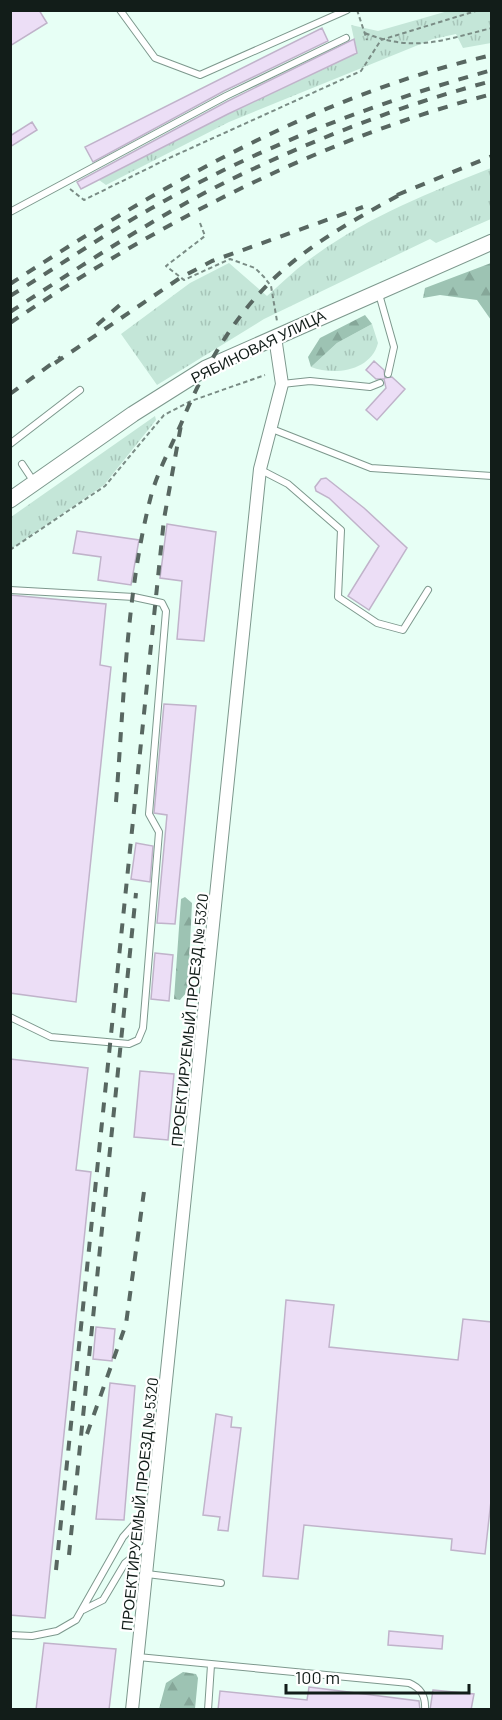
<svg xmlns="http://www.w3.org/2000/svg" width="502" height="1720" font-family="Barlow,sans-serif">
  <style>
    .grass { fill: url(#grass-tufts) }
    .forest { fill: url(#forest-firs) }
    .building { fill: #ecdef6; stroke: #c0b3ca; stroke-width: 1.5 }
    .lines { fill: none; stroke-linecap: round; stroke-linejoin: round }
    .service-casing { stroke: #7d988d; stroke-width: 8 }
    .minor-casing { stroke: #7d988d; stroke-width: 14 }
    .tertiary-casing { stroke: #7d988d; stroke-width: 17 }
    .path { stroke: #7a8c85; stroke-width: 2; stroke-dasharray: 4.5 3; stroke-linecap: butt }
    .service { stroke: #fff; stroke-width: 6 }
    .minor { stroke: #fff; stroke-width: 12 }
    .tertiary { stroke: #fff; stroke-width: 15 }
    .rail { stroke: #586761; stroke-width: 4; stroke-dasharray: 10 10; stroke-linecap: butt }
    .labels { text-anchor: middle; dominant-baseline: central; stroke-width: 4.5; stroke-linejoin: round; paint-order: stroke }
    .street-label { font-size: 15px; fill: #121d19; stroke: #fff }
  </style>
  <defs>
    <pattern id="grass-tufts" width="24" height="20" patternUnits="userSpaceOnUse" patternTransform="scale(1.5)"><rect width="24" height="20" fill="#c4e6d8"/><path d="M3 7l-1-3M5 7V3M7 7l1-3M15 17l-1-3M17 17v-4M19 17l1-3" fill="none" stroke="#a7c5b9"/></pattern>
    <pattern id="forest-firs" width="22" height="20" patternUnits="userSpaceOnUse" patternTransform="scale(1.5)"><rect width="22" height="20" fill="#9dc3b3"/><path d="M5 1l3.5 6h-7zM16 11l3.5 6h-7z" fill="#86a799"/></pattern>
  </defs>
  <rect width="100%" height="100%" fill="#e7fff5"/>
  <path class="grass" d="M 448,11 L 491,11 L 491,43 L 463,48 L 456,34 L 433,39 L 229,122 L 106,185 L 99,180 L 228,114 L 357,53 L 351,25 L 378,31 Z
    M 491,168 L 491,219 L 436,243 L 430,239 L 264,319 L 157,385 L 121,334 L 190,283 L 229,263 L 267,296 C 283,282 299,266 317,254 C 370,216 431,192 491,168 Z
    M 372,324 L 378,343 C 371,371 334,376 311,367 L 337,343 Z
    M 155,416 L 156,420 L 104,485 L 11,549 L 11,517 Z"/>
  <path class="forest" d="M 491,263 L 491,320 L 477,300 L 440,295 L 423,298 L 425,288 Z
    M 365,315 L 372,324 L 337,343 L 311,367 L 308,357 L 320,338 Z
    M 185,897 L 192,903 L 188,984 L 186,993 L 180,1000 L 174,999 L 181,899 Z
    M 183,1672 L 196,1674 L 198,1678 L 195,1709 L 159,1709 L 166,1683 Z"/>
  <path class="building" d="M 10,10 L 39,10 L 47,23 L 10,46 Z
    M 322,28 L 328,41 L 224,91 L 93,162 L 85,147 Z
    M 354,39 L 357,53 L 228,114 L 81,189 L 77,182 L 228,101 Z
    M 32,122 L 37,130 L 10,147 L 10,136 Z
    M 374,361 L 384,370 L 385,378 L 392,377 L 405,389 L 377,420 L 366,410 L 386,388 L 384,379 L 376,379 L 366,370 Z
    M 326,478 L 364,508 L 407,548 L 369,610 L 348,596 L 379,546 L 329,498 L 316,491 L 315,487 L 321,479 Z
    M 167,524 L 216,532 L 204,641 L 177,639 L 182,581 L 160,578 Z
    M 77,531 L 139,540 L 131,585 L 98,580 L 101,557 L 73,553 Z
    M 10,595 L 106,604 L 100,665 L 111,667 L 76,1002 L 10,993 Z
    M 164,704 L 196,706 L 175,924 L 157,923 L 167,815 L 154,813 Z
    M 136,843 L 153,846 L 150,882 L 131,879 Z
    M 155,953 L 173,955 L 169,1001 L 151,999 Z
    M 10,1059 L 88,1068 L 76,1170 L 91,1172 L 45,1618 L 10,1615 Z
    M 140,1071 L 174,1074 L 168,1140 L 134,1137 Z
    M 286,1300 L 334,1305 L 329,1347 L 458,1360 L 463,1319 L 492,1322 L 492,1492 L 485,1554 L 451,1550 L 452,1539 L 304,1525 L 298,1579 L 263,1576 Z
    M 96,1327 L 115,1329 L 112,1361 L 93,1359 Z
    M 110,1383 L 135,1386 L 124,1520 L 96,1519 Z
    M 216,1414 L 232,1417 L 231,1427 L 241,1428 L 228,1531 L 218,1530 L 220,1517 L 203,1515 Z
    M 389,1631 L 443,1636 L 442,1649 L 388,1645 Z
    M 44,1643 L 116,1649 L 109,1710 L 36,1710 Z
    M 309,1687 L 419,1701 L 420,1710 L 218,1710 L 220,1691 L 307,1700 Z
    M 433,1690 L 474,1694 L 471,1710 L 430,1710 Z"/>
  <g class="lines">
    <defs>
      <path id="service" d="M 120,10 L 155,58 L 200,75 L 347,10
        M 10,212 L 226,96 L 346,38
        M 379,294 L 394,347 L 388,374
        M 282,384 L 310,381 L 370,387 L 380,383
        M 272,429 L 371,468 L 492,476
        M 10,444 L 80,390
        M 22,464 L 34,482
        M 261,470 L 288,484 L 341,530 L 338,597 L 377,623 L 403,630 L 428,590
        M 10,590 L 134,597 L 162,603 L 166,611 L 149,814 L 159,832 L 143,1028 L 138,1040 L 129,1044 L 51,1037 L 10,1017
        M 147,1574 L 221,1583
        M 83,1610 L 103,1600 L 125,1563 L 147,1545
        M 10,1635 L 32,1636 L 57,1631 L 76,1620 L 123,1537 L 152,1504
        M 138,1657 L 409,1683 C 421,1688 426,1696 425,1710
        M 208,1710 L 211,1665"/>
      <path id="minor" d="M 132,1710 L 260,469 L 282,384 L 275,337"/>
      <path id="tertiary" d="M 10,500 L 133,414 L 206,368 L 492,242"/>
    </defs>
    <use href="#service" class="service-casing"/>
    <use href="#minor" class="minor-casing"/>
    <use href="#tertiary" class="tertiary-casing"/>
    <path class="path" d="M 357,10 L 367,40
      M 365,33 C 414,53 443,40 492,28
      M 70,189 L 84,200 L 167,159 L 361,71 L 381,40 L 479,10
      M 200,223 L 205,236 L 166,266 L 184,280 L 230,259 L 255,268 L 264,277 L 271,286 L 277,321
      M 10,550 L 105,486 L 164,415 L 191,401 L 265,375"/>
    <use href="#service" class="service"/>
    <use href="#minor" class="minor"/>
    <use href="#tertiary" class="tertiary"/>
    <path class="rail" d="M 397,195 L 492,156
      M 10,284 C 159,187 317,95 492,55
      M 10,296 C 57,267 102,236 150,209 C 257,148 373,103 492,70
      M 10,312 C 89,261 168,208 253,169 C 330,133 409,103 492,81
      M 10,323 C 159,223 317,140 492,94
      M 97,325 L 122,303
      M 55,363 L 180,278 L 212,261 L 363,207
      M 10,394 L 61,357
      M 116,802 C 124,703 126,592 151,496 C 159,467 175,440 186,412 C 209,359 238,310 282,271 C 318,239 361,216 403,193
      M 87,1434 L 126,1324 L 145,1184
      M 69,1555 L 136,893
      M 56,1570 L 164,519 L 181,425"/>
  </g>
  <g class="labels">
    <g class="street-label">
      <text transform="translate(258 346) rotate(-26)">РЯБИНОВАЯ УЛИЦА</text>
      <text transform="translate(189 1020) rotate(-84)">ПРОЕКТИРУЕМЫЙ ПРОЕЗД № 5320</text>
      <text transform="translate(139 1504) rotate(-84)">ПРОЕКТИРУЕМЫЙ ПРОЕЗД № 5320</text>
    </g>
  </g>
  <rect width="502" height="1720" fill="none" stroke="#121d19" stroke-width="24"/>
  <path d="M286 1684v9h183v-9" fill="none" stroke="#121d19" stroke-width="3"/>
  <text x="295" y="1684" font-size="18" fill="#121d19" stroke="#ffffff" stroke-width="4.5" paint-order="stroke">100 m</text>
</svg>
